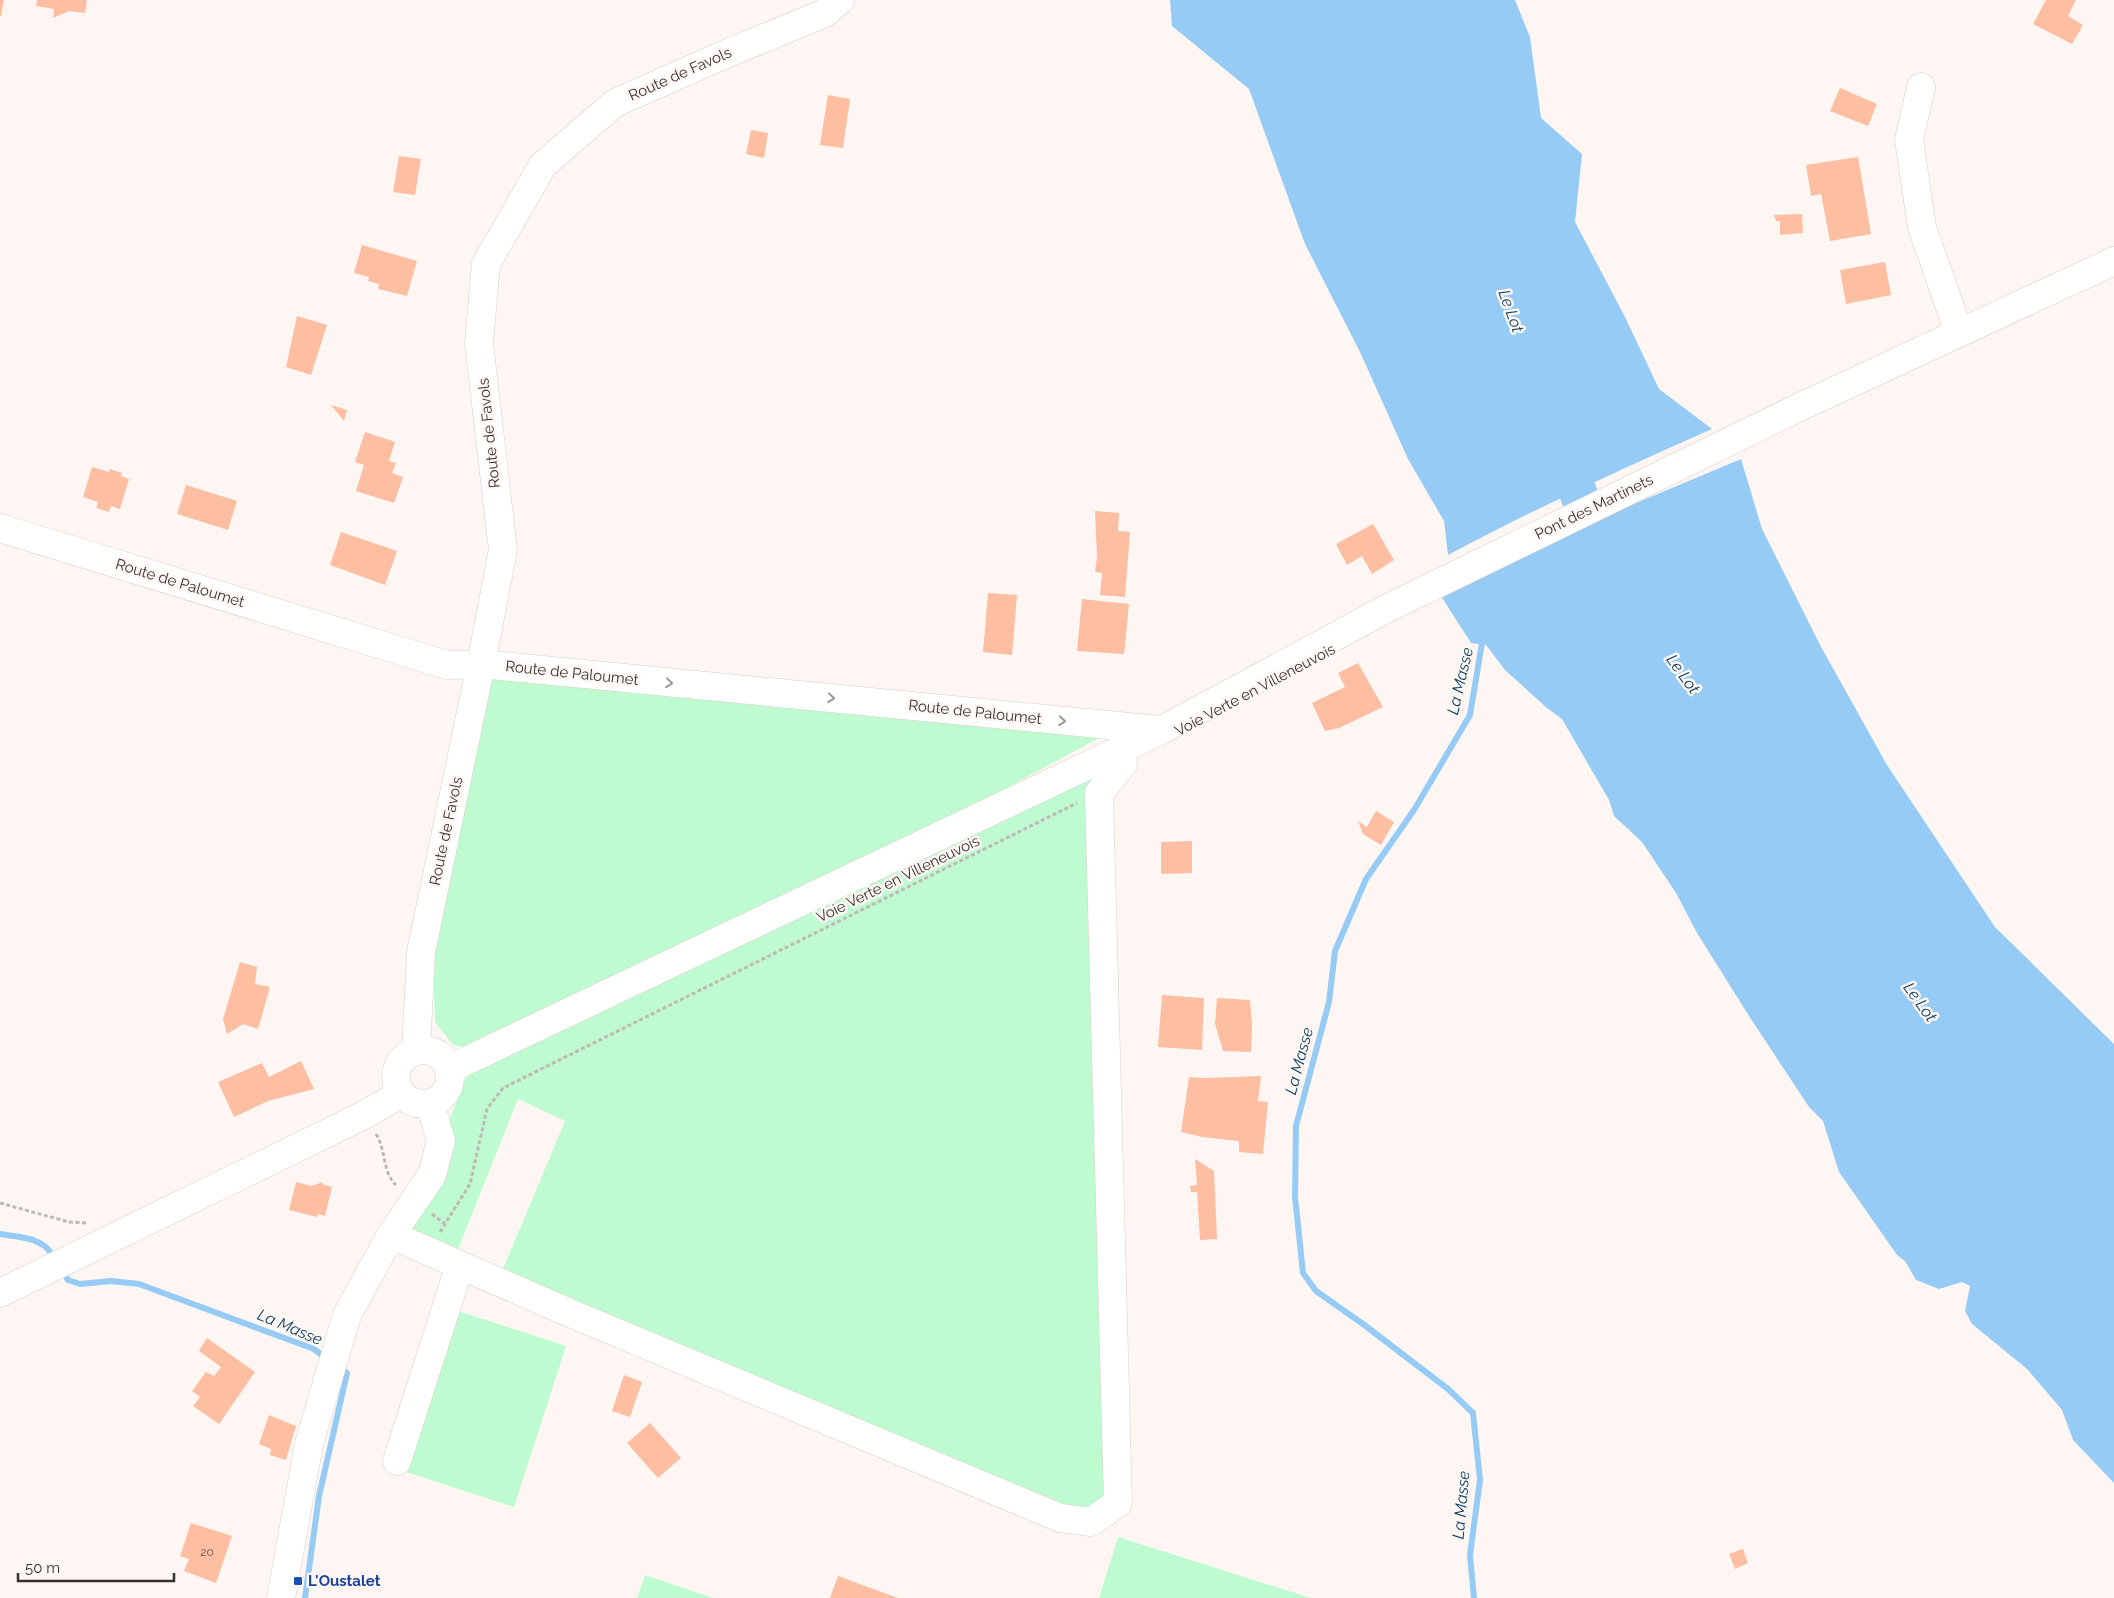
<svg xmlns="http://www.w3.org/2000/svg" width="2114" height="1598" font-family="Raleway,sans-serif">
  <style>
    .green { fill: #bffbd1 }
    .water { fill: #96cbf6 }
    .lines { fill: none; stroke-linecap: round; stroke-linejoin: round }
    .stream { stroke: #96cbf6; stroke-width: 6 }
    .river { stroke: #96cbf6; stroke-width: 38 }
    .building { fill: #fdbea2 }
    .minor-casing { stroke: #d9cdc8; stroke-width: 29 }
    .path { stroke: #bfb8b5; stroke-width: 3; stroke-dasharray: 4 2.5; stroke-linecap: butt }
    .minor { stroke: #fff; stroke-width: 28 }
    .oneway { stroke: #9a9898 }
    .transit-dot { fill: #1a4fb4; stroke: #fef6f3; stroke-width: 2 }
    .labels { text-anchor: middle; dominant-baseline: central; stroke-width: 5; stroke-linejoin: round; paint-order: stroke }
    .number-label { font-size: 12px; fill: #68554c }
    .street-label { font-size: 15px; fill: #363230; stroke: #fef6f3 }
    .transit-label { font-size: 15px; font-weight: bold; fill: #164399; stroke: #fef6f3; text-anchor: start }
    .water-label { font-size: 16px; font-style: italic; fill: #043c5e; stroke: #fef6f3 }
  </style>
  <rect width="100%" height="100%" fill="#fef6f3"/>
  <path class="green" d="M 493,676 L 1101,737 L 943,822 L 473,1048 L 453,1045 L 435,1022 L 432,945 Z
    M 1101,759 L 1118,1503 L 1091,1522 L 498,1281 L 565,1121 L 518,1099 L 453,1262 L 391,1235 L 441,1141 L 473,1059 Z
    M 458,1311 L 566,1346 L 514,1507 L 406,1472 Z
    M 1118,1537 L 1311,1598 L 1099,1598 Z
    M 645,1575 L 713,1598 L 637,1598 Z"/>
  <path class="water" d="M 1170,0 L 1515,0 L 1530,37 L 1541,118 L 1582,154 L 1575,222 L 1625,317 L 1659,389 L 1712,429 C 1622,469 1534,509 1448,555 L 1444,521 L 1408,459 L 1360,352 L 1305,244 L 1249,89 L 1172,26 Z
    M 1741,459 L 1762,529 L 1820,645 L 1887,765 L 1995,927 L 2114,1044 L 2114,1483 L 2073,1440 L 2062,1410 L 2027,1369 L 1972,1324 L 1965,1311 L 1970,1286 L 1962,1282 L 1939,1289 L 1916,1280 L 1905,1261 L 1897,1255 L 1839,1172 L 1823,1121 L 1809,1107 L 1749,1016 L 1697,933 L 1676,893 L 1642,842 L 1614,816 L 1609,800 L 1562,719 L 1547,708 L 1505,670 L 1486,645 L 1471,643 L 1441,596 L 1617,511 Z"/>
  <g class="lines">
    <path class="stream" d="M 0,1234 C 17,1237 41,1237 51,1253
      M 62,1270 L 68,1280 L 80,1284 L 111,1281 L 139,1284 L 314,1349 L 327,1359
      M 305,1598 L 319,1496 L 347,1373 L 339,1368
      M 1474,1598 L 1470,1555 L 1480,1480 L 1473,1413 L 1448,1389 L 1363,1324 L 1316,1291 L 1303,1273 L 1295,1197 L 1296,1126 L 1329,1002 L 1335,951 L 1366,879 L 1414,810 L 1470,715 L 1483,637"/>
    <path class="river" d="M 1559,441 L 1598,546"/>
  </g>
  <path class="building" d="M 0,0 L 4,0 L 1,16 L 0,16 Z
    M 37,0 L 87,0 L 85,13 L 69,11 L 53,18 L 54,9 L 36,6 Z
    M 2046,0 L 2076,0 L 2068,16 L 2083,25 L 2072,44 L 2033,24 Z
    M 1840,88 L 1877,104 L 1868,126 L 1830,111 Z
    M 828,95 L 850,99 L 843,148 L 820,145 Z
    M 751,130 L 768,133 L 764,158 L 746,154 Z
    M 399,156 L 421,159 L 415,195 L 393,192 Z
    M 1858,157 L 1871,234 L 1830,241 L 1821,194 L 1811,196 L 1806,165 Z
    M 1802,214 L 1803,233 L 1780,235 L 1780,221 L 1776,221 L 1774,215 Z
    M 362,245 L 417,261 L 407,296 L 378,289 L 379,284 L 368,281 L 369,277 L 354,273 Z
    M 1885,262 L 1891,295 L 1846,304 L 1840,270 Z
    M 297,316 L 327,325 L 311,375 L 286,367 Z
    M 331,405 L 347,410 L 344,421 Z
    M 365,432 L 395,442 L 389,461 L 396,463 L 392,473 L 403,477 L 394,503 L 356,491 L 364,465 L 355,462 Z
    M 92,467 L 109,472 L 110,469 L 122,473 L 121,476 L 129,479 L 120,509 L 111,506 L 109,512 L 96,508 L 98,502 L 83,497 Z
    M 186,485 L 237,501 L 228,530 L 177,514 Z
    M 1095,511 L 1119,513 L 1118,531 L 1130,532 L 1125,597 L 1100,595 L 1102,573 L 1095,572 L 1097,557 Z
    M 1373,524 L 1394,560 L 1372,574 L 1362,556 L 1347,565 L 1336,544 Z
    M 341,532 L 397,551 L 385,585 L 330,565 Z
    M 988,593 L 1017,595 L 1012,655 L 983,652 Z
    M 1082,599 L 1129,604 L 1124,654 L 1077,651 Z
    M 1358,663 L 1383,707 L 1339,728 L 1325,731 L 1312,703 L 1345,687 L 1338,673 Z
    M 1376,811 L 1394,822 L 1381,845 L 1363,834 L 1358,821 L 1367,827 Z
    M 1192,841 L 1192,873 L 1161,874 L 1161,842 Z
    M 240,962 L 257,967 L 255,984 L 270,987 L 258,1029 L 243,1024 L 227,1034 L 223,1019 Z
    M 1162,995 L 1204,998 L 1202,1050 L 1158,1047 Z
    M 1217,998 L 1250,1000 L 1252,1025 L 1251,1052 L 1223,1051 L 1215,1024 Z
    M 301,1061 L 314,1089 L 268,1101 L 234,1117 L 218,1082 L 262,1063 L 269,1077 Z
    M 1261,1076 L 1258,1101 L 1268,1102 L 1263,1154 L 1239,1152 L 1239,1141 L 1202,1137 L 1181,1132 L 1189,1077 L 1206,1078 Z
    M 1195,1159 L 1214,1171 L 1217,1239 L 1200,1240 L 1197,1192 L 1191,1192 L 1190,1186 L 1197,1185 Z
    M 296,1182 L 311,1186 L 323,1182 L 322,1184 L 332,1187 L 325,1216 L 318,1214 L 317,1217 L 289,1210 Z
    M 207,1338 L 255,1372 L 219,1424 L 193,1406 L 200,1397 L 192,1391 L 206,1372 L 214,1376 L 221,1367 L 199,1351 Z
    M 624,1375 L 642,1382 L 630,1417 L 612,1411 Z
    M 269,1415 L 296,1426 L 286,1460 L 270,1455 L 271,1449 L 259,1444 Z
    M 650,1423 L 681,1458 L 658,1478 L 627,1443 Z
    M 191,1523 L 232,1536 L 216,1583 L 184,1571 L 189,1559 L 180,1556 Z
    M 1743,1549 L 1748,1563 L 1735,1569 L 1729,1554 Z
    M 838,1576 L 898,1598 L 830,1598 Z"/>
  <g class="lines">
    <defs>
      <path id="minor" d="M 1921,87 L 1909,140 L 1922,227 L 1959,333
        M 0,528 L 447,665 L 481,664 L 1160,730
        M396 1077a27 27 0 1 1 54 0a27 27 0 1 1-54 0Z
        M 416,1051 L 421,952 L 481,664 L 503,550 L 479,343 L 486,264 L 543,165 L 615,103 L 721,56 L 825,13 L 840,0
        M 449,1069 L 1162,730 L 1386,609 L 1802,406 L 2114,261
        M 391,1235 L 577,1316 L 1060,1518 L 1091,1522 L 1118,1503 L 1099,793 L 1123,764 L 1122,748
        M 0,1293 L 362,1116 L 401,1094
        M 397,1461 L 460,1265
        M 281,1598 L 309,1444 L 347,1315 L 391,1235 L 432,1175 L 441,1141 L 430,1103"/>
    </defs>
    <use href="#minor" class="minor-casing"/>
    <path class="path" d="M 376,1134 C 386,1149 382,1172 396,1185
      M 0,1203 L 69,1222 L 87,1223
      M 432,1214 L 445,1224
      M 440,1232 L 470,1184 L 487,1109 L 503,1088 L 1077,803"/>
    <use href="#minor" class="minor"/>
  </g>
  <defs><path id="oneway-chevron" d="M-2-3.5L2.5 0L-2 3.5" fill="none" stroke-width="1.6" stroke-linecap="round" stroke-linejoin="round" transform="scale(1.25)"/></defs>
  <g class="oneway">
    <use href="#oneway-chevron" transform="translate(669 683) rotate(6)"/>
    <use href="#oneway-chevron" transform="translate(831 698) rotate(6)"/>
    <use href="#oneway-chevron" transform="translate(1062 721) rotate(6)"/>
  </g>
  <rect class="transit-dot" x="293" y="1576" width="10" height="10" rx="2.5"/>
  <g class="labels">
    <g class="number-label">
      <text x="207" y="1552">20</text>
    </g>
    <g class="street-label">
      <text transform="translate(680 74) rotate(-24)">Route de Favols</text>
      <text transform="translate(489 433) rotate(-96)">Route de Favols</text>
      <text transform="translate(1594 507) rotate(-26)">Pont des Martinets</text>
      <text transform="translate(180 583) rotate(17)">Route de Paloumet</text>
      <text transform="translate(572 673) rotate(6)">Route de Paloumet</text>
      <text transform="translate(1255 690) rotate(-28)">Voie Verte en Villeneuvois</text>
      <text transform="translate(975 712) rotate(6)">Route de Paloumet</text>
      <text transform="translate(446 831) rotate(-78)">Route de Favols</text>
      <text transform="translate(898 879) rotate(-26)">Voie Verte en Villeneuvois</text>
    </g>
    <g class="transit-label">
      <text x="308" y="1581">L'Oustalet</text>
    </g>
    <g class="water-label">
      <text transform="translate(1511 311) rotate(70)">Le Lot</text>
      <text transform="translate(1683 674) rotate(54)">Le Lot</text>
      <text transform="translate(1460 681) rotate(-77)">La Masse</text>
      <text transform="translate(1920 1002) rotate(54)">Le Lot</text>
      <text transform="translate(1299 1061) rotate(-75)">La Masse</text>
      <text transform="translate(290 1327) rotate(23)">La Masse</text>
      <text transform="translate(1461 1505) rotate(-85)">La Masse</text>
    </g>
  </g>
  <path d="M18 1573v8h156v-8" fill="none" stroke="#363230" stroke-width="2.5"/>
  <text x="25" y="1573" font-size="15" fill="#363230" stroke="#fef6f3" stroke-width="4" paint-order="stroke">50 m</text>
</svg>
